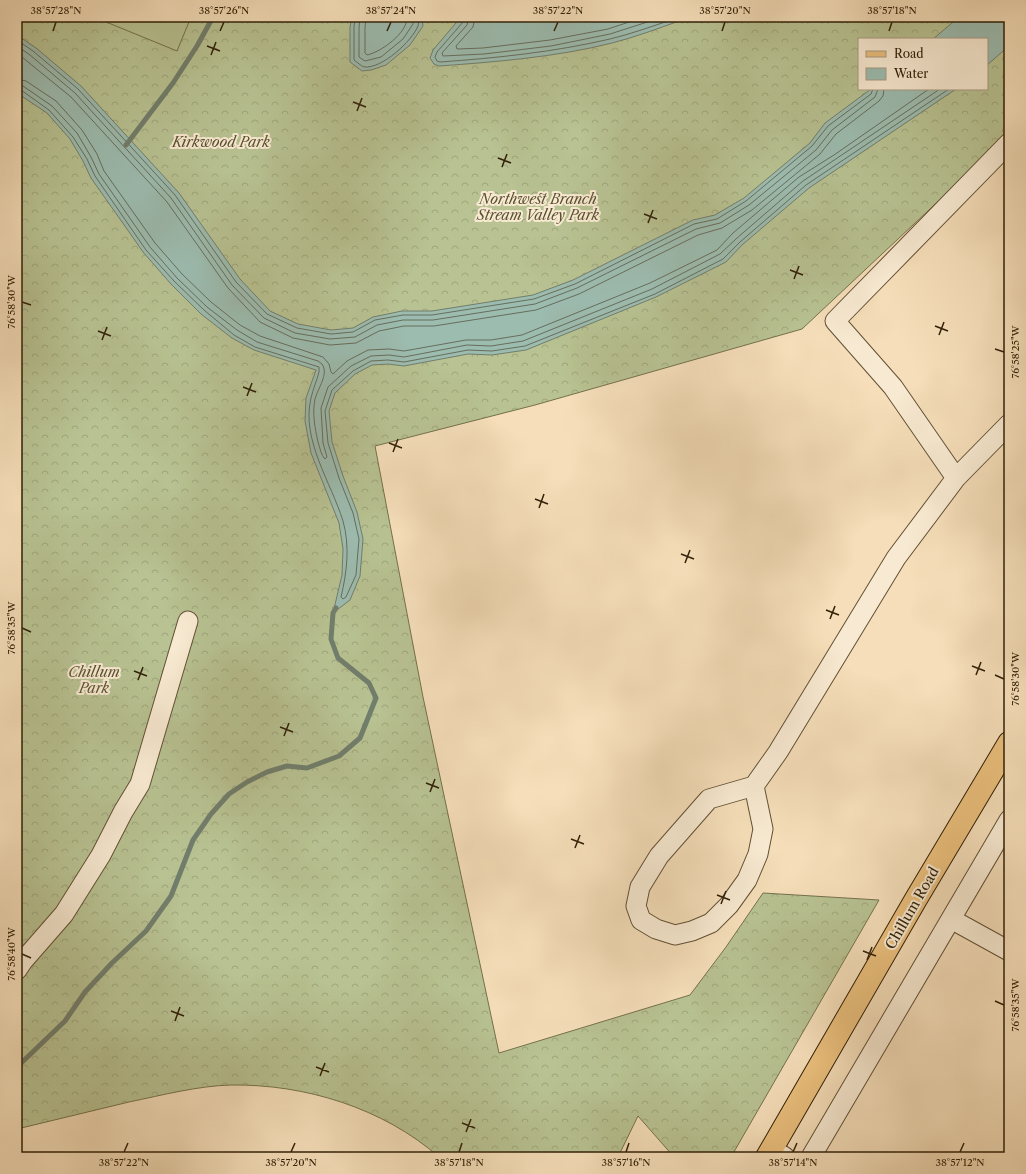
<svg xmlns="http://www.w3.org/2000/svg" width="1026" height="1174" font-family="'Libre Caslon Text',serif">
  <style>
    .forest { fill: url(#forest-crowns); stroke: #74714c; fill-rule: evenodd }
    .garden { fill: #b8c292; stroke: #74714c }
    .water { fill: #9cbcb0; stroke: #717e6c }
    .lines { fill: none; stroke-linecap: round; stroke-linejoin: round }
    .shore { stroke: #666e5c; stroke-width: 1 }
    .stream { stroke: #717e6c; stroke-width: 5 }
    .minor-casing { stroke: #625034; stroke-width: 21 }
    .major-casing { stroke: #312007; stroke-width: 24 }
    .minor { stroke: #f8ead2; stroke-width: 19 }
    .major { stroke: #eabf7c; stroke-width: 22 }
    .ticks { fill: none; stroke: #312007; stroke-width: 1.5 }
    .labels { text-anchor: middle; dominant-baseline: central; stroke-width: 4; stroke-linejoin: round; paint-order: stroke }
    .park-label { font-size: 14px; font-style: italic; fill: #5a5131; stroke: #f8ead2 }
    .street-label { font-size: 14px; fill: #312007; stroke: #f8ead2 }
    .neatline { fill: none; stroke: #312007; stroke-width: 1.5 }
    .ticks-label { font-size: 10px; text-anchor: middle; fill: #312007 }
  </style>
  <defs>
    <pattern id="forest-crowns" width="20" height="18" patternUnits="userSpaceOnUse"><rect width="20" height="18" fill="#b8c292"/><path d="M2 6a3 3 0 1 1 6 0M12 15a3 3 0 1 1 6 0" fill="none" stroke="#9fa67c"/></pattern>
  </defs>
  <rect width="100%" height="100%" fill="#f5deb9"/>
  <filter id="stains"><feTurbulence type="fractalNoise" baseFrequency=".005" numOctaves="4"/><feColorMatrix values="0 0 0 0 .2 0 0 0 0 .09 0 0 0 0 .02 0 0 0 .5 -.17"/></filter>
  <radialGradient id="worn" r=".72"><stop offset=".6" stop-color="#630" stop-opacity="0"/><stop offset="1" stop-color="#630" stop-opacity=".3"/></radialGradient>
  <path class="forest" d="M 17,17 L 1009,17 L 1009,135 L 802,329 L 535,405 L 375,446 L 423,697 L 499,1053 L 690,995 L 726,947 L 763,893 L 879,900 L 731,1157 L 674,1157 L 638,1116 L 618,1157 L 439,1157 C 383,1108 305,1084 231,1085 C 197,1086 163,1095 129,1102 C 92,1111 54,1120 17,1129 ZM 859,39 L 987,39 L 987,89 L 859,89 Z"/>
  <path class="garden" d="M 94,17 L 191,17 L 177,51 Z"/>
  <path class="water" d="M 352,17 L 422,17 L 423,26 L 410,45 L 386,65 L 371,70 L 362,71 L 350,62 L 350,27 Z
    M 461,17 L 679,17 L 679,21 C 657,29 635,37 612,43 C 557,57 495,62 439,66 L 434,64 L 430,58 L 433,50 Z
    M 959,17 L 1009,17 L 1009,46 L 987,65 L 987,39 L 933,39 Z
    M 17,35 L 36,48 L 81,86 L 179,193 L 240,279 L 270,311 L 298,324 L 331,330 L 353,328 L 373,317 L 402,311 L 432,311 L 533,295 L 573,280 L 693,220 L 715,215 L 744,198 L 810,143 L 825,123 L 871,89 L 956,89 L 809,188 L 742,245 L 726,262 L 656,297 L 526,350 L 492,355 L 468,354 L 404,366 L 388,364 L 372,365 L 355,374 L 335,393 L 329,411 L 332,442 L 343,476 L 357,512 L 363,539 L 360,576 L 350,600 L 333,613 L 342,575 L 343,549 L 339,523 L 311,453 L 305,421 L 306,398 L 316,370 L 254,350 L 232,338 L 201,314 L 171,284 L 143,252 L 127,229 L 91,178 L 83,161 L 70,139 L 47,113 L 17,93 Z"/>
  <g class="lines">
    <path class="shore" d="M 355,17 L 354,27 L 354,60 C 357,62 361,66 364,67 C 382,69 412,41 418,26 C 419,24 418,20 418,17
      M 360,17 L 359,28 L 359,57 L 365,61 L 381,57 L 403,39 L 413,24 L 413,17
      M 366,17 L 365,28 L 365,53 L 367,55 C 381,52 408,33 407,17
      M 464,17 L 463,22 L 437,52 L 435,57 L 437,61 L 440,62 C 497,58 554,52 610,39 C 631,34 653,26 674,19 L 675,17
      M 469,17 L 467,25 L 442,53 L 443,56 L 484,54 L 551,46 L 610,34 L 663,17
      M 475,17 L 473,27 L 456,46 L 457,49 L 483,48 L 550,40 L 608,29 L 644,17
      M 17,40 L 33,51 L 78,89 L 175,195 L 236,282 L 267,314 L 297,328 L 331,334 L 353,332 L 375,320 L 403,315 L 432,315 L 534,299 L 575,284 L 694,224 L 717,219 L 746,201 L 812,146 L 828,126 L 871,94 L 873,89
      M 17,46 L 30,55 L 75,93 L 171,198 L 232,285 L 264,318 L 295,333 L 330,339 L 355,337 L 377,325 L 403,320 L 433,320 L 535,304 L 577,288 L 696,229 L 720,223 L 749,205 L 816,150 L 832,130 L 875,97 L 878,89
      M 17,53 L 71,97 L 167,202 L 228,288 L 260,322 L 293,338 L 330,345 L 356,343 L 379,331 L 404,326 L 434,326 L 536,310 L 579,294 L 698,235 L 722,228 L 752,210 L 820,154 L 836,134 L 879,101 L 883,96 L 884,89
      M 17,79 L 26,81 L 56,101 L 82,130 L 97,154 L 104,171 L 155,243 L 182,274 L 211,302 L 240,325 L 260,336 L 323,357 L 329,364 L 331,372 L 333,374 L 347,361 L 368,350 L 389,349 L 404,351 L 466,340 L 491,340 L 522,335 L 650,283 L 717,250 L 733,233 L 799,177 L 834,155 L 929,89
      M 17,85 L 23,86 L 52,106 L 77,133 L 91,157 L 99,174 L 150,247 L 177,278 L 207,307 L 237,330 L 257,342 L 318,361 L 322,364 C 329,374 318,388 315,399 C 312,414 315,428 318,442 C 320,448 321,455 325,459 L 327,457 L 323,443 L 321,408 L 328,387 L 351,366 L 371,356 L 389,355 L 404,357 L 467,345 L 491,346 L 523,341 L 652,289 L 720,254 L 737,238 L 803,181 L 940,89
      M 17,90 L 21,90 L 49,110 L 73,137 L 87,159 L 95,176 L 146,250 L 174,281 L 204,310 L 234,335 L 255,347 L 319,367 L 319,372 C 317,380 313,389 311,398 C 301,440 331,482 343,521 C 350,546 347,572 341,597 L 343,599 L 346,597 L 356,575 L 359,539 L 353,513 L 339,478 L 328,443 L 325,411 L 332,390 L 353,371 L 371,361 L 388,360 L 404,362 L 468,350 L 492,351 L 525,346 L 655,294 L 723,259 L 740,242 L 806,185 L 949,89"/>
    <path class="stream" d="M 126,145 L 173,83 L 197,46 L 213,17
      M 17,1067 L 65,1021 L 85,992 L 112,963 L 146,931 L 171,896 L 193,840 L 211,814 L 229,794 L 247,782 L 267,772 L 287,766 L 307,768 L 339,756 L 360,738 L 376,698 L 369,683 L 338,658 L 331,639 L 333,613 L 336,608"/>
    <defs>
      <path id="minor" d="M 956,478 L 893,387 L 835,321 L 1009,143
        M 754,786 L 709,799 L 659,856 L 640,887 L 636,906 L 641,920 L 656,929 L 675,935 L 692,931 L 711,923 L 729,905 L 747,880 L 758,854 L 763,829 L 754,786 L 778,752 L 896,558 L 956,478 L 1009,424
        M 951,919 L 1009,951
        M 17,970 L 23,961 L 64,914 L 101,855 L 123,812 L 140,784 L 188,621
        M 772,1149 L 785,1157
        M 811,1157 L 1009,820"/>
      <path id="major" d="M 767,1157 L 916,899 L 1009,743"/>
    </defs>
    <use href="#minor" class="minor-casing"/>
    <use href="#major" class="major-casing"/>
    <use href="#minor" class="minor"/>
    <use href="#major" class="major"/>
  </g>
  <path class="ticks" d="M 53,31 L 56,22M 220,31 L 224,22M 387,31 L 391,22M 554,31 L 558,22M 722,31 L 725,22M 889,31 L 892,22M 207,46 L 220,51M 211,55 L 216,42M 353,102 L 366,107M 357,111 L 362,98M 498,158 L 511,163M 502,167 L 507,154M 644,214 L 657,219M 648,223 L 653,210M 790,270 L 803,275M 794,279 L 799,266M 22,302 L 31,305M 935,326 L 948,331M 98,331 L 111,336M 939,335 L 944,322M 102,340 L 107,327M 995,349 L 1004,352M 243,387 L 256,392M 247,396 L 252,383M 389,443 L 402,448M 393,452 L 398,439M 535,499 L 548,504M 539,508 L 544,494M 681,554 L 694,559M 685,563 L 690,550M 826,610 L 839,615M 830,619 L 835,606M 22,628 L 31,632M 972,666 L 985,671M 134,671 L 147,676M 976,675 L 981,662M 995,675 L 1004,679M 138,680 L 143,667M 280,727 L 293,732M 284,736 L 289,723M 426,783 L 439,788M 430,792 L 435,779M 571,839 L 584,844M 575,848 L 580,835M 717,895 L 730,900M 721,904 L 726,891M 863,951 L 876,956M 22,954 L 31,958M 867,960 L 872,947M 995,1001 L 1004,1005M 171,1011 L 184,1016M 175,1021 L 180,1007M 316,1067 L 329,1072M 320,1076 L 325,1063M 462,1123 L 475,1128M 466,1132 L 471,1119M 124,1152 L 128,1143M 291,1152 L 295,1143M 459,1152 L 462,1143M 626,1152 L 629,1143M 793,1152 L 797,1143M 960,1152 L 964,1143"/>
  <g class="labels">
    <g class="park-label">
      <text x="221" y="142">Kirkwood Park</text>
      <text x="538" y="199">Northwest Branch<tspan x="538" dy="16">Stream Valley Park</tspan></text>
      <text x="94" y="672">Chillum<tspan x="94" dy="16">Park</tspan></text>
    </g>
    <g class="street-label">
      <text transform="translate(912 908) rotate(-60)">Chillum Road</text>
    </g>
  </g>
  <rect width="1026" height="1174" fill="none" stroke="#f5deb9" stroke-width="44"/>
  <rect x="858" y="38" width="130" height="52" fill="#f8ead2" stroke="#a89981"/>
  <rect x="866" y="51" width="20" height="6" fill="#eabf7c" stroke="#a89981"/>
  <text x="894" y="58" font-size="12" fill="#312007">Road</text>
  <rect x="866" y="68" width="20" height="12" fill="#9cbcb0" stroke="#a89981"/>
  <text x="894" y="78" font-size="12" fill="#312007">Water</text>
  <rect x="22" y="22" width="982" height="1130" class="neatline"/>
  <g class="ticks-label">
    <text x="56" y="14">38°57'28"N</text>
    <text x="224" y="14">38°57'26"N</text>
    <text x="391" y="14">38°57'24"N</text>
    <text x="558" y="14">38°57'22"N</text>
    <text x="725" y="14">38°57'20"N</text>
    <text x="892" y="14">38°57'18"N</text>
    <text transform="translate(11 302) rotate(-90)" y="4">76°58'30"W</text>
    <text transform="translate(1015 352) rotate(-90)" y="4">76°58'25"W</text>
    <text transform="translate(11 628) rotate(-90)" y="4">76°58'35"W</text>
    <text transform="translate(1015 679) rotate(-90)" y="4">76°58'30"W</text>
    <text transform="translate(11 954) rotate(-90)" y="4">76°58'40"W</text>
    <text transform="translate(1015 1005) rotate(-90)" y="4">76°58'35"W</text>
    <text x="124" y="1166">38°57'22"N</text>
    <text x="291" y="1166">38°57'20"N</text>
    <text x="459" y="1166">38°57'18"N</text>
    <text x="626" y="1166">38°57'16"N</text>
    <text x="793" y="1166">38°57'14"N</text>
    <text x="960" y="1166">38°57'12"N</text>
  </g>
  <rect width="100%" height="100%" filter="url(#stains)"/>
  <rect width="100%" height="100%" fill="url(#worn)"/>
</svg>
